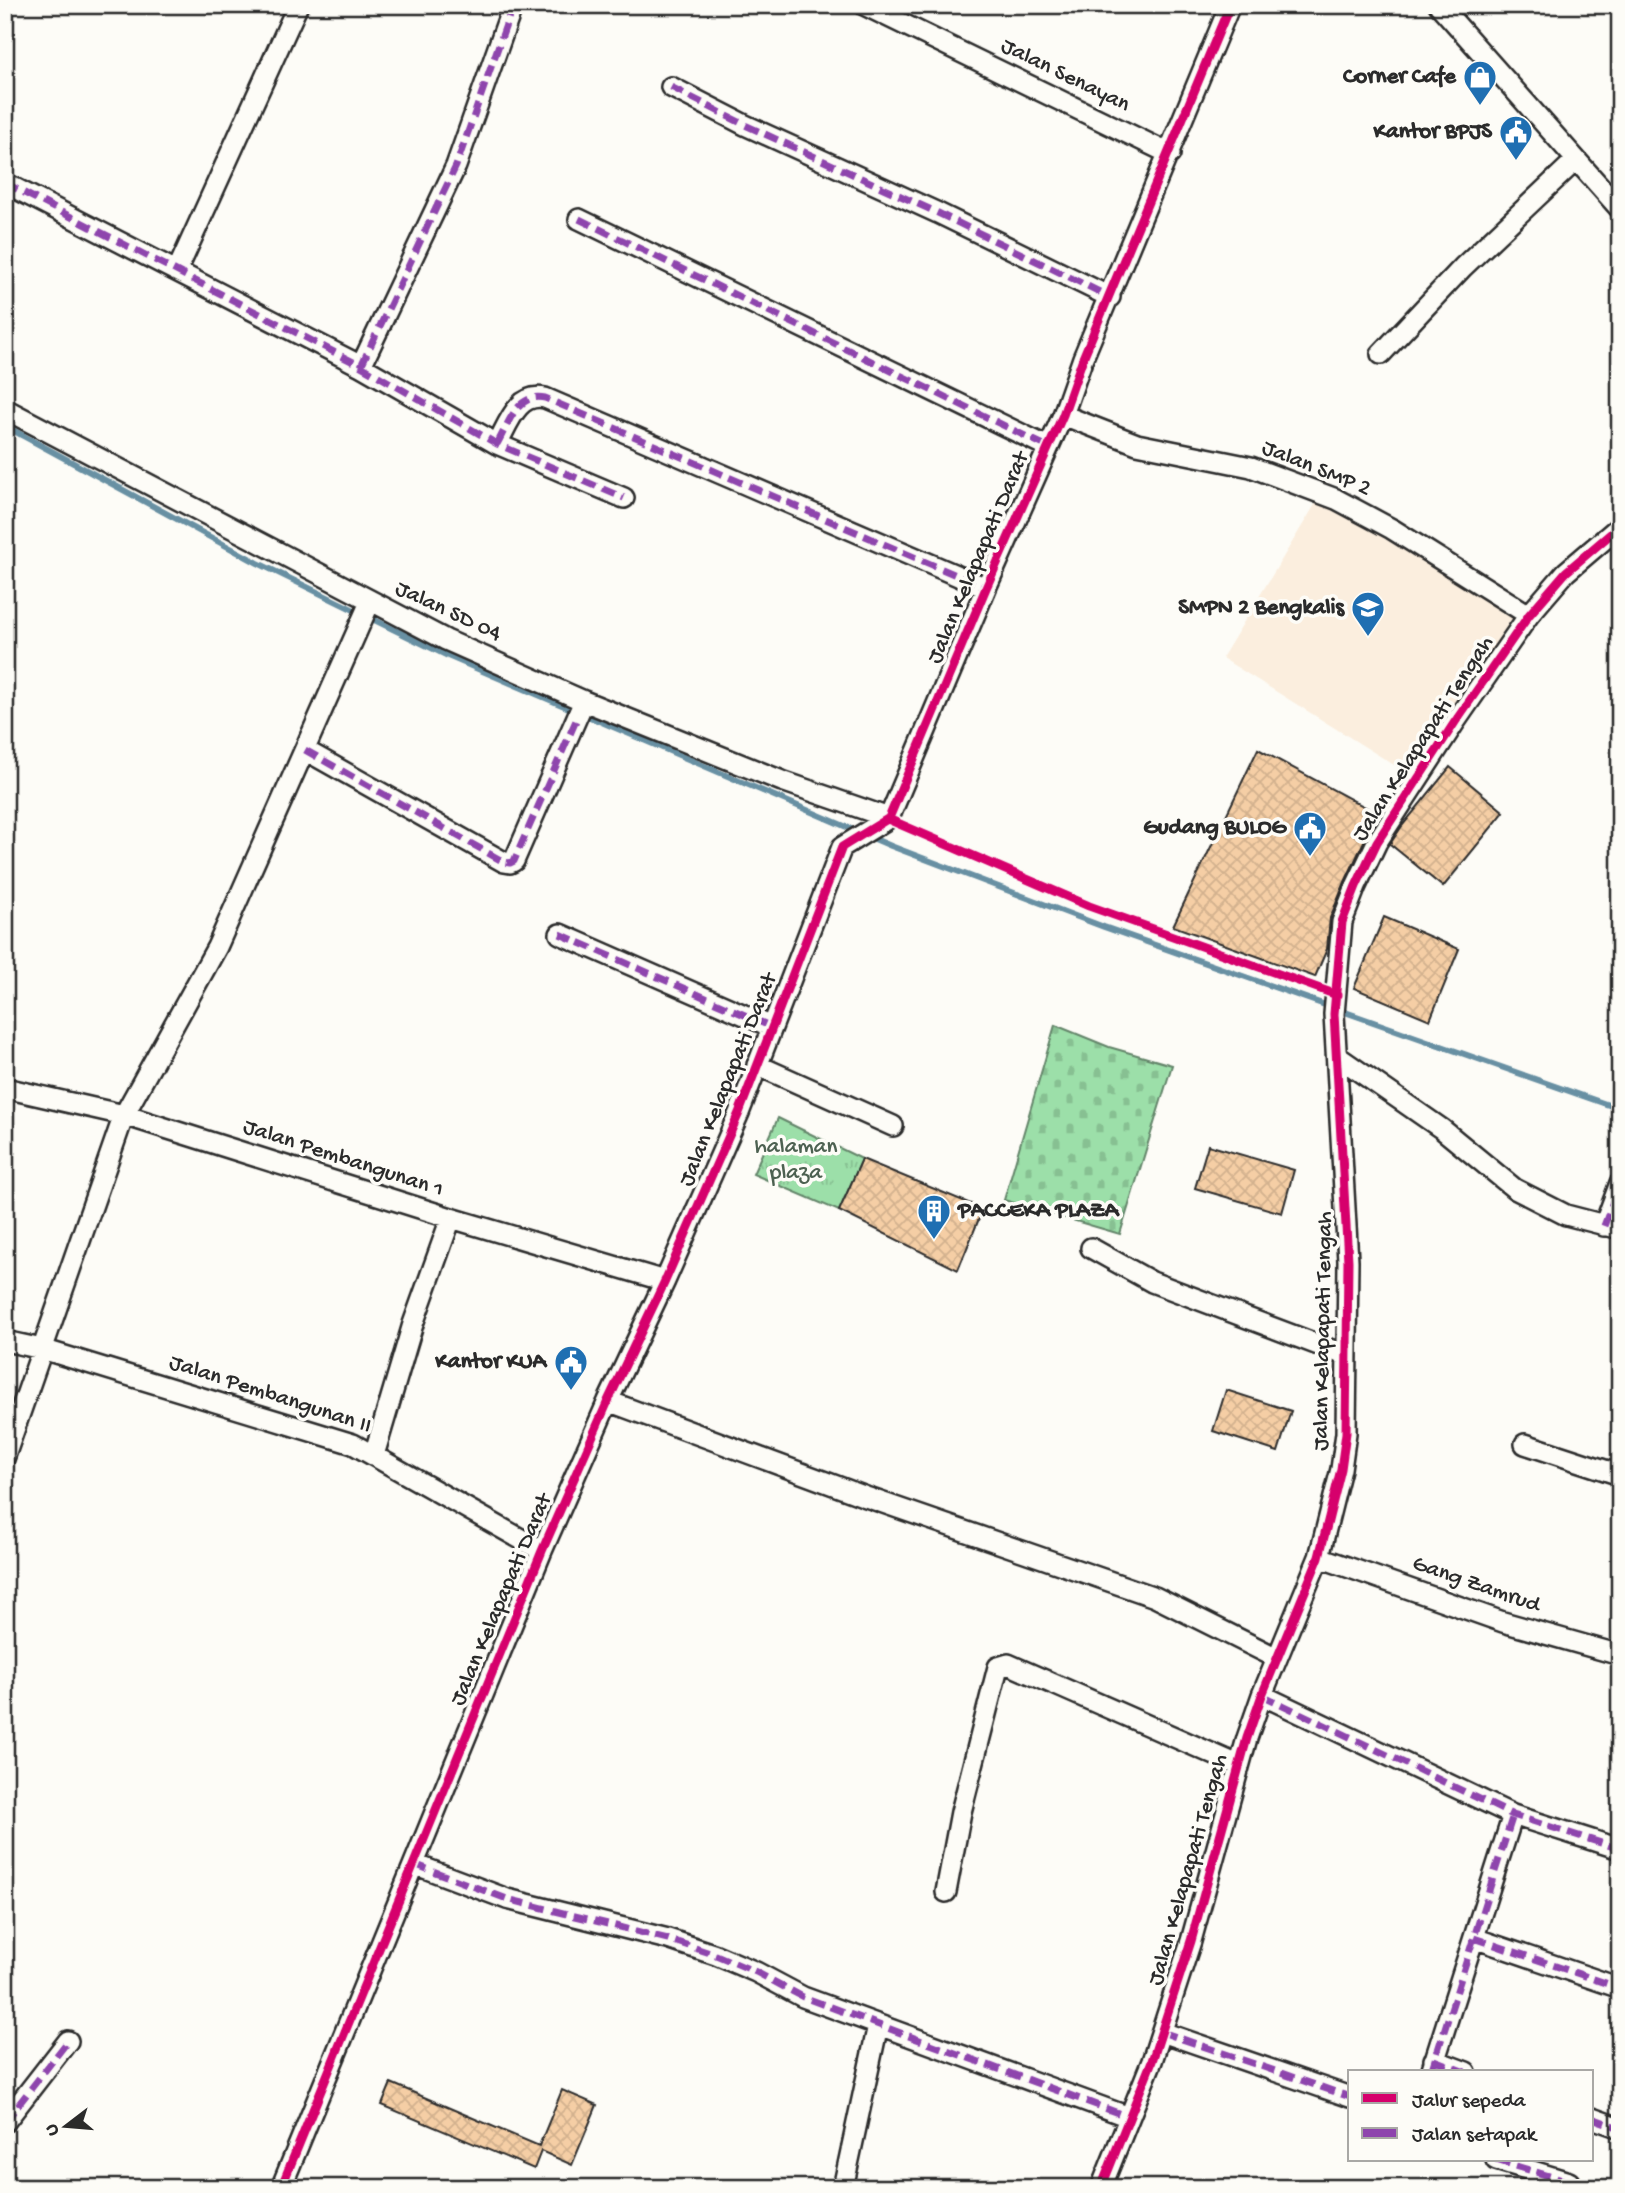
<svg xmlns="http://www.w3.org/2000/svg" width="1625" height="2193" font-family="'Gochi Hand',sans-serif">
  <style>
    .built { fill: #fbeede }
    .cemetery { fill: url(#cemetery-stones); stroke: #64856a; stroke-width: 2 }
    .park { fill: url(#park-tufts); stroke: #64856a; stroke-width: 2 }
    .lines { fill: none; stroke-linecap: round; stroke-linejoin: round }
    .stream { stroke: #6890a3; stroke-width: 6 }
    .building { fill: url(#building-cross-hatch); stroke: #2b2b2b; stroke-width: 2 }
    .minor-casing { stroke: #2b2b2b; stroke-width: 24 }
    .minor { stroke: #fdfcf7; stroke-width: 19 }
    .quiet { stroke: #8e44ad; stroke-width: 7; stroke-dasharray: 14 7; stroke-linecap: butt }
    .cycleway-casing { stroke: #fdfcf7; stroke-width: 13 }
    .cycleway { stroke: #d6006c; stroke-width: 9 }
    .labels { text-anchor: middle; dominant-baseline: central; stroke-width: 7; stroke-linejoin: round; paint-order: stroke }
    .street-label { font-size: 23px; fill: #2b2b2b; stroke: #fdfcf7 }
    .poi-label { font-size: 23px; font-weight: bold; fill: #2b2b2b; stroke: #fdfcf7; text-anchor: end }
    .park-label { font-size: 23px; fill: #4d6151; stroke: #fdfcf7 }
  </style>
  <defs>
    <pattern id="cemetery-stones" width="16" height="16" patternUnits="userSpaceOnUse" patternTransform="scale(1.75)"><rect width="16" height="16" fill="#9cdfa9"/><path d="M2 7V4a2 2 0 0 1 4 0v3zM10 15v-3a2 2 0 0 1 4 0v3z" fill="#87c092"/></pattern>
    <pattern id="park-tufts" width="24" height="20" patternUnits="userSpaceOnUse" patternTransform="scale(1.75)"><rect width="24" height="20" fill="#9cdfa9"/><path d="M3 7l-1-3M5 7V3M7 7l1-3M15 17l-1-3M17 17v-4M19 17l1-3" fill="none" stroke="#87c092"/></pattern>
    <pattern id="building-cross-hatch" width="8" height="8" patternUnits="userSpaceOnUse" patternTransform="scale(1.75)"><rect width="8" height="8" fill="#f5cea5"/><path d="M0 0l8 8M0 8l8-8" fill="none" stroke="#d2b18e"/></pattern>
  </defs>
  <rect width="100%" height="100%" fill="#fdfcf7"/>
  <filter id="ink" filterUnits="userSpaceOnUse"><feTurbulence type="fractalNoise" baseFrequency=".0143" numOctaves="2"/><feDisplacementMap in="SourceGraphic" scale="14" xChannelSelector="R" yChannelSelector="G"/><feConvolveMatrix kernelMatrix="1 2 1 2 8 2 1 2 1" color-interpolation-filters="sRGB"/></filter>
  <g filter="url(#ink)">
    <path class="built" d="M 1319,498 L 1515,618 L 1407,773 L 1222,658 Z"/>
    <path class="cemetery" d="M 1055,1025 L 1109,1047 L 1172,1065 L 1120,1234 L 1004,1200 Z"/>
    <path class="park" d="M 778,1118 L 862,1159 L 839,1211 L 753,1174 Z"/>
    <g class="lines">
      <path class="stream" d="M 5,426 L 258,563 L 450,657 L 891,846 L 1104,927 L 1620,1109"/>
    </g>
    <path class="building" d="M 1258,749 L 1380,815 L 1366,837 L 1345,882 L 1330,918 L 1327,949 L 1315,977 L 1173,926 Z
      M 1450,767 L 1504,812 L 1443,887 L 1390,844 L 1402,826 Z
      M 1384,917 L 1459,949 L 1430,1020 L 1354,988 Z
      M 1208,1145 L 1294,1170 L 1282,1213 L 1195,1188 Z
      M 862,1159 L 983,1209 L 958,1270 L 839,1211 Z
      M 1226,1390 L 1291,1411 L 1278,1452 L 1213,1431 Z
      M 391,2083 L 539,2146 L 562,2090 L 597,2105 L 572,2165 L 541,2151 L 534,2169 L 382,2105 Z"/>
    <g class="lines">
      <defs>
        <path id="minor" d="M 864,5 L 1170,154
          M 1439,5 L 1620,209
          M 671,87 L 745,125 L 938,213 L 1110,297
          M 5,183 L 361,366 L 497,444 L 624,498
          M 579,219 L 1048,447
          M 177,271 L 298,5
          M 1381,354 L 1463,267 L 1576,160
          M 361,366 L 456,166 L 513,5
          M 5,409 L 446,640 L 584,701 L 782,781 L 889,818
          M 1063,415 L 1137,444 L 1251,467 L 1336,499 L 1392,529 L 1529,615
          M 497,444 C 508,425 517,392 545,398 L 986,588
          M 305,750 L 504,862 L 510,863 L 514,861 L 584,701
          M 560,934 L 772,1027
          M 1337,1056 L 1442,1129 L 1515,1189 L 1566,1215 L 1620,1229
          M 757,1065 L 893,1126
          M 5,1088 L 124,1115 L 451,1218 L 665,1281
          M 1604,1226 L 1620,1183
          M 1091,1248 L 1152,1282 L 1345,1355
          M 5,1341 L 42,1349 L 353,1444 L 542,1551
          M 608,1401 L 866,1497 L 1155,1597 L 1277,1658
          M 1525,1444 L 1620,1475
          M 374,1455 L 413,1324 L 451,1218
          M 5,1456 L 124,1115 L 217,947 L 370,602
          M 1319,1557 L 1503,1622 L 1620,1655
          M 1262,1695 L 1513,1815 L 1620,1849
          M 414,1864 L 507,1899 L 668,1939 L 716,1955 L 756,1972 L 803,1997 L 1129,2117
          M 946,1892 L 961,1812 L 998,1667 L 1008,1664 L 1238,1765
          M 1474,1938 L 1620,1988
          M 1162,2032 L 1350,2097
          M 1434,2060 L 1466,2072
          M 1431,2072 L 1513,1815
          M 1592,2118 L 1620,2128
          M 5,2122 L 68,2041
          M 1496,2160 L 1569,2182
          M 281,2188 L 542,1551 L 608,1401 L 665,1281 L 739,1113 L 842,847 L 889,818 L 986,588 L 1063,415 L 1083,358 L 1230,5
          M 843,2188 L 878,2025
          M 1101,2188 L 1152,2061 L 1191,1941 L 1247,1738 L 1262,1695 L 1319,1557 L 1341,1469 L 1346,1433 L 1348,1261 L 1334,1014 L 1342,922 L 1356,886 L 1377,842 L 1455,722 L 1529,615 L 1566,572 L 1620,526"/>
      </defs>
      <use href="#minor" class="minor-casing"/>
      <use href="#minor" class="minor"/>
      <path class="quiet" d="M 671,87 L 745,125 L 938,213 L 1110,297
        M 5,183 L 361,366 L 497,444 L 624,498
        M 579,219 L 1048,447
        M 361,366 L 456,166 L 513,5
        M 497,444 C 508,425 517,392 545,398 L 986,588
        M 305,750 L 504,862 L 510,863 L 514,861 L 578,716
        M 560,934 L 772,1027
        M 1604,1226 L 1620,1183
        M 1262,1695 L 1513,1815 L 1620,1849
        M 414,1864 L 507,1899 L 668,1939 L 716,1955 L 756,1972 L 803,1997 L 1129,2117
        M 1474,1938 L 1620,1988
        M 1162,2032 L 1350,2097
        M 1434,2060 L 1466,2072
        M 1431,2072 L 1513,1815
        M 1592,2118 L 1620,2128
        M 5,2122 L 68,2041
        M 1496,2160 L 1569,2182"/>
      <defs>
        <path id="cycleway" d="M 888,819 L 1089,906 L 1337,995
          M 281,2188 L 542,1551 L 608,1401 L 665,1281 L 739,1113 L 842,847 L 889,818 L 986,588 L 1063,415 L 1083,358 L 1230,5
          M 1101,2188 L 1152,2061 L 1191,1941 L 1247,1738 L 1262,1695 L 1319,1557 L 1341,1469 L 1346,1433 L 1348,1261 L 1334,1014 L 1342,922 L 1356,886 L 1377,842 L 1455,722 L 1529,615 L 1566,572 L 1620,526"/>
      </defs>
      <use href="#cycleway" class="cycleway-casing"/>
      <use href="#cycleway" class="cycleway"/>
    </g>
  </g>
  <defs>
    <symbol id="shop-pin" viewBox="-11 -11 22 30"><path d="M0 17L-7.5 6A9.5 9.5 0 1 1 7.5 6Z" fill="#1f6fb2" stroke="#fdfcf7"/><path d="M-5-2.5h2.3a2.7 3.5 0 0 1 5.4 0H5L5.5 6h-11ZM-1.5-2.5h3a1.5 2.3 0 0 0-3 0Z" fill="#fff"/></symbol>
    <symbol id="civic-pin" viewBox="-11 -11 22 30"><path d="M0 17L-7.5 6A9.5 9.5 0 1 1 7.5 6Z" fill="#1f6fb2" stroke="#fdfcf7"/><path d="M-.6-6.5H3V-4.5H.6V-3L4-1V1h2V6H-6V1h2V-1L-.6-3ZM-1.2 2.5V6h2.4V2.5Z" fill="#fff"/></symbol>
    <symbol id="school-pin" viewBox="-11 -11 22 30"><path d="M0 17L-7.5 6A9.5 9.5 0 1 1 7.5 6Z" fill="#1f6fb2" stroke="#fdfcf7"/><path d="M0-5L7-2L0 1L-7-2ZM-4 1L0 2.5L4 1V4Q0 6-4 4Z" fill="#fff"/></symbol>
    <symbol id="building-pin" viewBox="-11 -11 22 30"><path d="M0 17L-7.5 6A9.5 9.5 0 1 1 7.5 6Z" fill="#1f6fb2" stroke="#fdfcf7"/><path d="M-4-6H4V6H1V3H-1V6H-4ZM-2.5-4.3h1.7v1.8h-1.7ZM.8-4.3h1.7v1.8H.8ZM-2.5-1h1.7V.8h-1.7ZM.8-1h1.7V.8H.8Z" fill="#fff"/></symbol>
  </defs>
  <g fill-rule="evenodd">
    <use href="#shop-pin" x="1461" y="58" width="38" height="52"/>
    <use href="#civic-pin" x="1497" y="113" width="38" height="52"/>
    <use href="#school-pin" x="1349" y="589" width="38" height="52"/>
    <use href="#civic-pin" x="1291" y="809" width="38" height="52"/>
    <use href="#building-pin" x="915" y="1192" width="38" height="52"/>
    <use href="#civic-pin" x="552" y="1343" width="38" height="52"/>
  </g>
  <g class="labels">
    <g class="street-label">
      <text transform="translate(1065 76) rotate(26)">Jalan Senayan</text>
      <text transform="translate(1316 469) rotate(22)">Jalan SMP 2</text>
      <text transform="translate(979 558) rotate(-67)">Jalan Kelapapati Darat</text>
      <text transform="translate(448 612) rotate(25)">Jalan SD 04</text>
      <text transform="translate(1424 739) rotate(-57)">Jalan Kelapapati Tengah</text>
      <text transform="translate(729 1080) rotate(-68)">Jalan Kelapapati Darat</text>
      <text transform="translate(343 1159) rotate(18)">Jalan Pembangunan 1</text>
      <text transform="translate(1324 1331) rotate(-89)">Jalan Kelapapati Tengah</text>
      <text transform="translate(270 1395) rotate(18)">Jalan Pembangunan II</text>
      <text transform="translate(1476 1585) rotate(19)">Gang Zamrud</text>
      <text transform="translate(502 1600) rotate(-67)">Jalan Kelapapati Darat</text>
      <text transform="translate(1189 1870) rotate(-74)">Jalan Kelapapati Tengah</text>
    </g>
    <g class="poi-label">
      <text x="1456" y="77">Corner Cafe</text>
      <text x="1492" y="132">Kantor BPJS</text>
      <text x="1344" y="608">SMPN 2 Bengkalis</text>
      <text x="1286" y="828">Gudang BULOG</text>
      <text x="958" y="1211" text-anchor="start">PACCEKA PLAZA</text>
      <text x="546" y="1362">Kantor KUA</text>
    </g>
    <g class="park-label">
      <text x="796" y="1147">halaman<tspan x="796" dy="26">plaza</tspan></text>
    </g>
  </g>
  <rect width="1625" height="2193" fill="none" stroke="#fdfcf7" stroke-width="28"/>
  <rect x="14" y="14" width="1597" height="2165" fill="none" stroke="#2b2b2b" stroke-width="2.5" filter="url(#ink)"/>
  <rect x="1348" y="2070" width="245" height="91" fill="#fdfcf7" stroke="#a9a8a5" stroke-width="2"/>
  <rect x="1362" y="2093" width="35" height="10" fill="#d6006c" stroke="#a9a8a5" stroke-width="2"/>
  <text x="1412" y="2106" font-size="21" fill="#2b2b2b">Jalur sepeda</text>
  <rect x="1362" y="2128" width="35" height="10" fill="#8e44ad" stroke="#a9a8a5" stroke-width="2"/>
  <text x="1412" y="2140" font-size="21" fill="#2b2b2b">Jalan setapak</text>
  <g transform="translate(66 2126) rotate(254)" stroke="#fdfcf7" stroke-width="5" paint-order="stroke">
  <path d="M0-5L12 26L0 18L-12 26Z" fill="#2b2b2b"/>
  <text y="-10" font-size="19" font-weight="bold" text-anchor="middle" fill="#2b2b2b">U</text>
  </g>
</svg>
